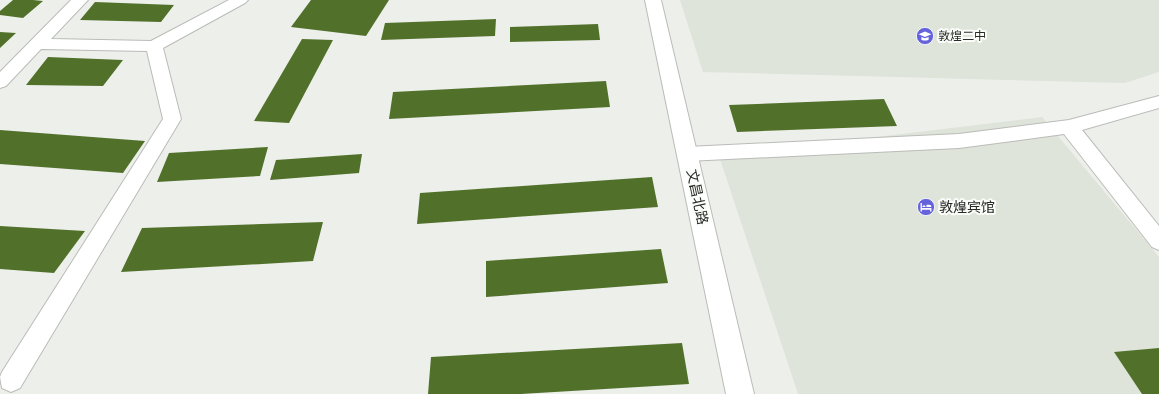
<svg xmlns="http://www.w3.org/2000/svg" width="1159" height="394" font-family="'Nunito Sans','Noto Sans SC',sans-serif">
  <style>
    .built { fill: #dee4d9 }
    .building { fill: #51712b }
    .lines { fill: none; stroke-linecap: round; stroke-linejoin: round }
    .minor-casing { stroke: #babcb8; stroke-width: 2 }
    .tertiary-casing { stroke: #babcb8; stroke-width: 2 }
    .minor { fill: #fff; fill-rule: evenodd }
    .tertiary { fill: #fff; fill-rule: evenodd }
    .labels { text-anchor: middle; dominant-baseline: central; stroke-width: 4; stroke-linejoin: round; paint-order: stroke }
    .far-poi-label { font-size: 12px; fill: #2a2b29; stroke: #fafdf8; text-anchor: start }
    .street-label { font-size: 14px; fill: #2a2b29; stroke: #fafdf8 }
    .poi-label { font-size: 14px; fill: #2a2b29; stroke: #fafdf8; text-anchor: start }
  </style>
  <rect width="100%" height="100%" fill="#edefeb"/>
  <path class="built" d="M 680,0 L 1159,0 L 1159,72 L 1125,83 L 703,72 Z
    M 1042,117 L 1159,257 L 1159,394 L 798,394 L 719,156 Z"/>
  <path class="building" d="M 13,0 L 33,0 L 43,1 L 23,18 L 0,15 L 0,11 Z
    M 311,0 L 389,0 L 366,36 L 291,27 Z
    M 95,2 L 174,5 L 161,22 L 80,20 Z
    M 496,19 L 495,36 L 381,40 L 385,23 Z
    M 598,24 L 600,40 L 510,42 L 510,27 Z
    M 0,32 L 16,33 L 0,48 Z
    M 302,39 L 333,40 L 289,123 L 254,121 Z
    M 48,57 L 123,60 L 103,86 L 26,85 Z
    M 606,81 L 610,107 L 389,119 L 393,92 Z
    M 884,99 L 897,126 L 737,132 L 729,105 Z
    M 0,130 L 145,141 L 123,173 L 0,164 Z
    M 268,147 L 260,176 L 157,182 L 169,153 Z
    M 362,154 L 359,173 L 270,180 L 276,160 Z
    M 652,177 L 658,207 L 417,224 L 420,193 Z
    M 323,222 L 313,261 L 121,272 L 142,228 Z
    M 0,226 L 85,231 L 54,273 L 0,269 Z
    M 661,249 L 668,283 L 486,297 L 486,261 Z
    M 682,343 L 689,384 L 521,394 L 428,394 L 431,357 Z
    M 1159,348 L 1159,394 L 1142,394 L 1114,352 Z"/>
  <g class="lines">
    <defs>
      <path id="minor" d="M 71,0 L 88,0 L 51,39 L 151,41 L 229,0 L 248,0 L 245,3 L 163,48 L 181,119 L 20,388 L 11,392 L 2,388 L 0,377 L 2,372 L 163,119 L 147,51 L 41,49 L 6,86 L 0,88 L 0,72 Z
        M 1159,96 L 1159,108 L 1082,130 L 1159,226 L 1159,250 L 1152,247 L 1064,134 L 959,148 L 687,161 L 680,159 L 678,154 L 680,149 L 687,147 L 959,134 L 1069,120 Z"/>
      <path id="tertiary" d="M 645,0 L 661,0 L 754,394 L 726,394 Z"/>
    </defs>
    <use href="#minor" class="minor-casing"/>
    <use href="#tertiary" class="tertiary-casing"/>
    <use href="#minor" class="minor"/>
    <use href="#tertiary" class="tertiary"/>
  </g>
  <defs>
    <symbol id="school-disc" viewBox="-11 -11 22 22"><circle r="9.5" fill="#6563dc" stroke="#fafdf8"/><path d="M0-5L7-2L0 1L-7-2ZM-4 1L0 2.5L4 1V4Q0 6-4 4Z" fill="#fff"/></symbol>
    <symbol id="hotel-disc" viewBox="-11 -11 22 22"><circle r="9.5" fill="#6563dc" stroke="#fafdf8"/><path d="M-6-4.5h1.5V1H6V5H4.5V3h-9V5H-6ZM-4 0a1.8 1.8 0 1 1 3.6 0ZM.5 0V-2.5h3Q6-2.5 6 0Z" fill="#fff"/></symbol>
  </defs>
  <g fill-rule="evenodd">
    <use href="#school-disc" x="915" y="26" width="20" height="20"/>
    <use href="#hotel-disc" x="916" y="197" width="20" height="20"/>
  </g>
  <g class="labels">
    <g class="far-poi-label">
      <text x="938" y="36">敦煌二中</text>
    </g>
    <g class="street-label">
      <text transform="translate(697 197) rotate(78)">文昌北路</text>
    </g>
    <g class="poi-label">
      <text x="939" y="207">敦煌宾馆</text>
    </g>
  </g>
</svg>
